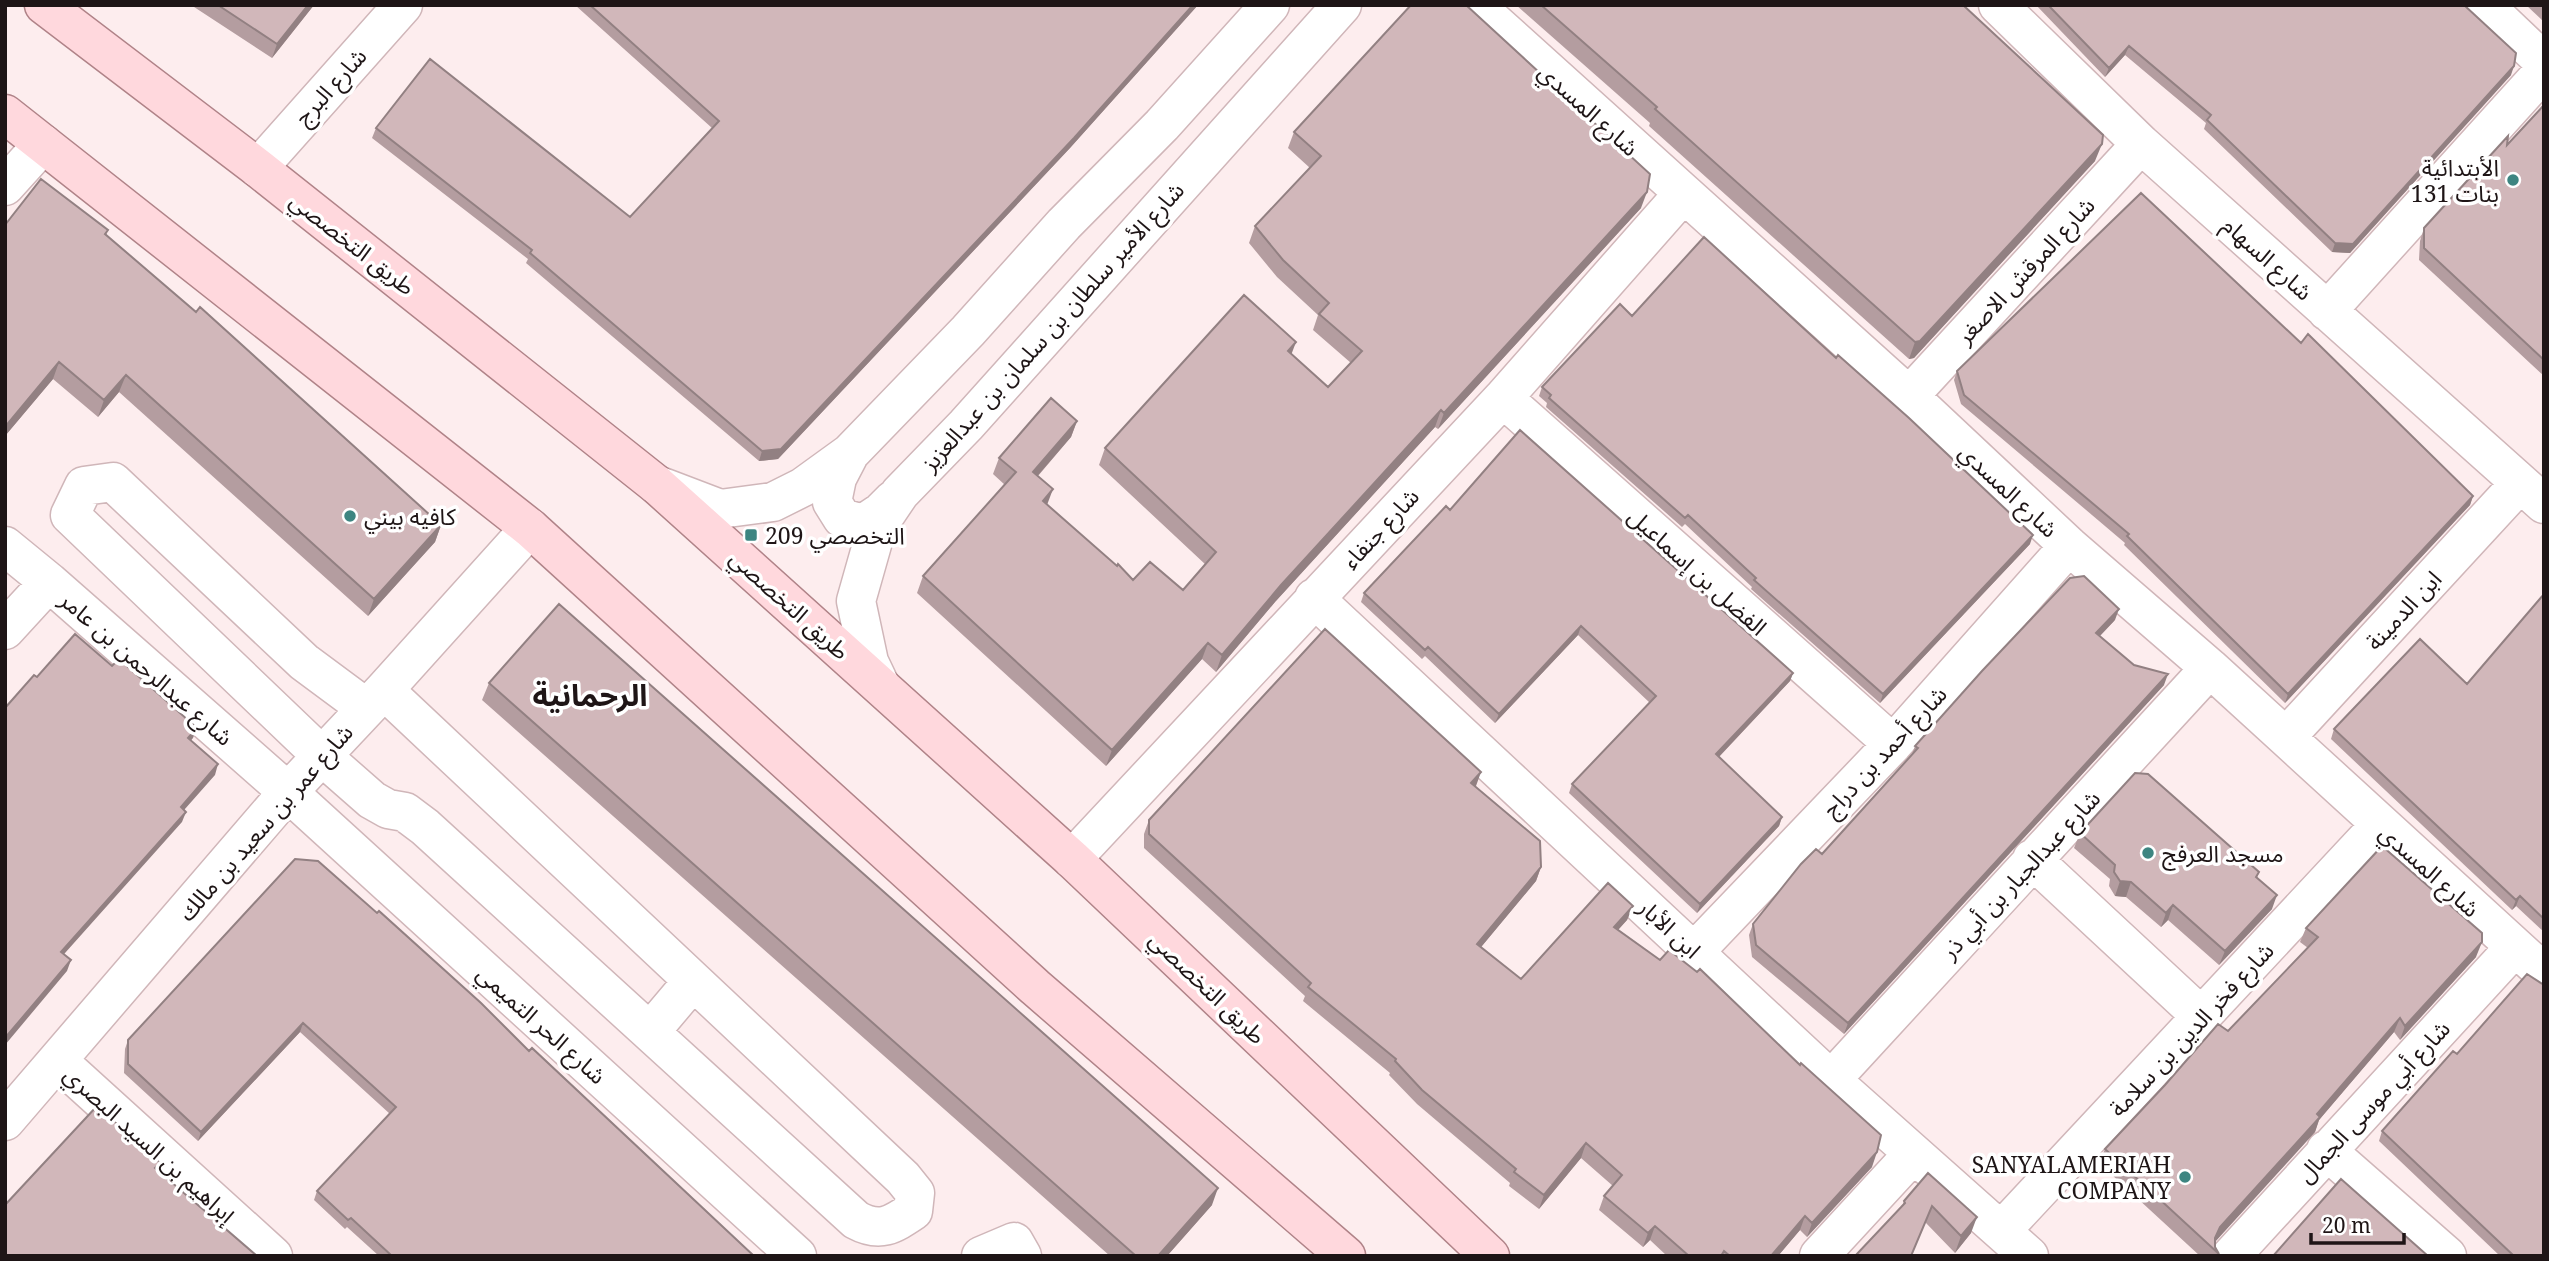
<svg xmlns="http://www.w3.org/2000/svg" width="2549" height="1261" font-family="'Noto Serif','Noto Sans Arabic',serif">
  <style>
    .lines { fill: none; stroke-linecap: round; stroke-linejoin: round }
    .minor-casing { stroke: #d0b6b9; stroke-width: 41 }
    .major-casing { stroke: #b08388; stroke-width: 41 }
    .minor { stroke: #fff; stroke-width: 38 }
    .major { stroke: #ffd8dd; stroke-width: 38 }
    .wall { fill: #b49da0 }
    .shaded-wall { fill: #928082 }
    .building { fill: #d1b7ba; stroke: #928082; stroke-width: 2 }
    .poi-dot { fill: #3d8581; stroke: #fff; stroke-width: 2.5 }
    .labels { text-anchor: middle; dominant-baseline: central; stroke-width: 7; stroke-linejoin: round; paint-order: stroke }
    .street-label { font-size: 23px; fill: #1e1516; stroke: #fff }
    .poi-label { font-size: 23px; fill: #1e1516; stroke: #fff; text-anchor: start }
    .district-label { font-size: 30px; font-weight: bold; fill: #1e1516; stroke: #fff }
  </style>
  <rect width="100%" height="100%" fill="#fdedee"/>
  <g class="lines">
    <defs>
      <path id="minor" d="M 1475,5 L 1909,396 L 2069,546 L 2210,668 L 2544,973
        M 1998,5 L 2141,144 L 2544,504
        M 2484,5 L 2544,62
        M 258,168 L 403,5
        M 5,186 L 43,144
        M 2327,311 L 2544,71
        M 1909,396 L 2141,144
        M 1503,398 L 1893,744
        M 850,453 L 837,478 L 832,502 L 842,518 L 863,524 L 881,512 L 893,500
        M 657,485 L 720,509 L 773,502 L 803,487 L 850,453 L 968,331 L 1064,224 L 1162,125 L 1270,5
        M 5,546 L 49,582 L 288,792 L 797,1256
        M 1314,598 L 1831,1080 L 2029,1256
        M 5,630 L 49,582
        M 880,685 L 869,662 L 856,601 L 877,527 L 900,493 L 966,425 L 1342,5
        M 366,708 L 304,662 L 113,482 L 84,486 L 70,515 L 323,757 L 372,800 L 388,809 L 405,812 L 425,827 L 856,1220 C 880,1233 892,1225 913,1211 L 915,1193 L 903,1178 L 384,690
        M 2286,737 L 2520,483
        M 1072,859 L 1503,398 L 1683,194
        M 2032,859 L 2202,1017
        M 1695,951 L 1893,744 L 2069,546
        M 650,1032 L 693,981
        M 58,1061 L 273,1256
        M 1831,1080 L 2210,668
        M 5,1121 L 288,792 L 384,690 L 530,528
        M 2326,1150 L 2447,1256
        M 2001,1231 L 2380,825
        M 981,1256 L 1014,1242 L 1022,1256
        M 1819,1256 L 1913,1154
        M 2231,1256 L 2515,947"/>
      <path id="major" d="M 44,5 L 258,168 L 657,485 L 1072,859 L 1490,1256
        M 5,114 L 530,528 L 1035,987 L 1346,1256"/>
    </defs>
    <use href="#minor" class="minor-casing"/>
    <use href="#major" class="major-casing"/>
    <use href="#minor" class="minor"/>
    <use href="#major" class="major"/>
  </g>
  <path class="wall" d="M 191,5 L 314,5 L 272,58 Z
    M 575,5 L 1198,5 L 1070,148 L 778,459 L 759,461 L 526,263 L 528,259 L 372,138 L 376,128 L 630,217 L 712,128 Z
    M 1516,5 L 1963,5 L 2095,161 L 1914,358 L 1909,359 L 1649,126 L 1650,123 Z
    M 2036,5 L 2464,5 L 2511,75 L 2350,253 L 2332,252 L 2204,129 L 2206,123 L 2125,55 L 2105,77 Z
    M 2526,5 L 2544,5 L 2544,22 Z
    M 2544,105 L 2544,376 L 2419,260 L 2420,241 L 2424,228 L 2507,145 Z
    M 1294,132 L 1641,208 L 1438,429 L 1435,427 L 1275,602 L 1216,672 L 1202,659 L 1106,766 L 917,593 L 923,576 L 1005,485 L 993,474 L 999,458 L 1077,421 L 1071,437 L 1038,476 L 1047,505 L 1133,580 L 1183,590 L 1206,565 L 1099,465 L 1105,448 L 1291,354 L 1328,387 L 1351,363 L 1313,330 L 1318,315 L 1277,277 L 1249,243 L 1255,226 L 1310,168 L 1288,148 Z
    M 5,225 L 108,230 L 106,236 L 441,525 L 435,542 L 368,616 L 119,392 L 98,417 L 53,379 L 5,436 Z
    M 1632,316 L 2030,544 L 1880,703 L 1751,589 L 1752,587 L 1685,524 L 1682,527 L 1546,407 L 1547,403 L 1539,396 L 1542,387 Z
    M 2301,343 L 2473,496 L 2470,505 L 2285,703 L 2124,545 L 2125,543 L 1961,404 L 1954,380 L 1957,371 Z
    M 1450,510 L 1793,673 L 1790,681 L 1719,757 L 1782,817 L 1779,826 L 1697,913 L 1569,793 L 1572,784 L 1650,703 L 1578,635 L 1495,723 L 1425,656 L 1422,659 L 1361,602 L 1364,593 Z
    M 2544,594 L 2544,932 L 2516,906 L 2512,910 L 2331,739 L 2334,729 L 2467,684 Z
    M 2115,620 L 2100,636 L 2134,665 L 2164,685 L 1844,1034 L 1752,957 L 1749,935 L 1753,924 L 1822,854 L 1912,754 L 1915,746 Z
    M 489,683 L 1212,1205 L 1167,1256 L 1110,1256 L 482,700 Z
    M 1475,787 L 1541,867 L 1536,881 L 1481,947 L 1521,979 L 1633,906 L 1627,920 L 1618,930 L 1872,1167 L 1807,1237 L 1800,1230 L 1778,1256 L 1667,1256 L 1650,1240 L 1643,1247 L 1599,1210 L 1604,1196 L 1613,1186 L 1581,1158 L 1539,1209 L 1509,1186 L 1510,1183 L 1417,1104 L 1389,1075 L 1390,1073 L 1303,1001 L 1305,996 L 1144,848 L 1144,834 L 1149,820 Z
    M 2080,833 L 2259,872 L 2257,878 L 2272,909 L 2219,965 L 2168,920 L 2161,927 L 2126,897 L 2115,896 L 2109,886 L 2110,879 L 2074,848 Z
    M 295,859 L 529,1051 L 754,1256 L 379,1256 L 347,1227 L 345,1229 L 314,1200 L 317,1191 L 390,1114 L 300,1032 L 198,1141 L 124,1073 L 125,1049 L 128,1040 Z
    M 2306,928 L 2476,957 L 2400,1040 L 2394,1032 L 2319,1120 L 2315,1132 L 2215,1241 L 2215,1247 L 2219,1254 L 2218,1256 L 2200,1256 L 2099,1163 L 2105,1149 L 2228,1031 L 2308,948 L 2300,942 Z
    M 2382,1131 L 2544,1256 L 2500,1256 L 2379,1141 Z
    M 1928,1173 L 1971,1233 L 1955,1253 L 1926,1223 L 1902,1207 L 1904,1201 Z"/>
  <path class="shaded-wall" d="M 308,5 L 314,5 L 272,58 L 277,44 Z
    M 1193,5 L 1198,5 L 1070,148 L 778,459 L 759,461 L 762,451 Z
    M 2129,46 L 2125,55 L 2105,77 L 2109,68 Z
    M 2514,66 L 2511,75 L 2350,253 L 2332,252 L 2335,243 Z
    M 2102,144 L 2095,161 L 1914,358 L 1909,359 L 1915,342 Z
    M 1647,192 L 1641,208 L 1438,429 L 1444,413 Z
    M 1296,342 L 1290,358 L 1288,351 Z
    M 59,362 L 53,379 L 5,436 L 5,427 Z
    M 126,375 L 119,392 L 98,417 L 104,400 Z
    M 1441,410 L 1435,427 L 1275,602 L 1216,672 L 1222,655 L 1281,585 Z
    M 1077,421 L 1071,437 L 1027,488 L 1033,472 Z
    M 1053,489 L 1047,505 L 1043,501 Z
    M 2473,496 L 2470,505 L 2285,703 L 2288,694 Z
    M 441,525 L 435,542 L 368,616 L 374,599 Z
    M 2033,535 L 2030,544 L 1880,703 L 1883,694 Z
    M 2119,609 L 2115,620 L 2092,644 L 2096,633 Z
    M 1581,626 L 1578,635 L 1495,723 L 1499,714 Z
    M 1208,643 L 1202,659 L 1106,766 L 1112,750 Z
    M 1793,673 L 1790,681 L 1713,763 L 1716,754 Z
    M 2168,674 L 2164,685 L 1844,1034 L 1848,1023 Z
    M 197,728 L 193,738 L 184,749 L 188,738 Z
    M 218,764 L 215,775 L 177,818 L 181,807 Z
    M 1481,772 L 1476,786 L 1466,797 L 1471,783 Z
    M 186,812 L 182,822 L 57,962 L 61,952 Z
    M 1782,817 L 1779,826 L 1697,913 L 1700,904 Z
    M 1541,867 L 1536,881 L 1472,958 L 1477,944 Z
    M 2120,881 L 2131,882 L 2126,897 L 2115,896 Z
    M 2277,895 L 2272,909 L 2219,965 L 2225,951 Z
    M 2520,896 L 2516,906 L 2512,910 L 2516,900 Z
    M 2173,905 L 2168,920 L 2161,927 L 2166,913 Z
    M 1633,906 L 1627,920 L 1608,941 L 1614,927 Z
    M 2482,942 L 2476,957 L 2400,1040 L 2405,1026 Z
    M 71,960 L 67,971 L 5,1045 L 5,1038 Z
    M 2400,1018 L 2394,1032 L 2319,1120 L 2315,1132 L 2215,1242 L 2215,1238 L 2220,1227 Z
    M 303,1023 L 300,1032 L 198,1141 L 201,1132 Z
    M 1586,1143 L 1581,1158 L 1539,1209 L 1544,1195 Z
    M 1877,1152 L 1872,1167 L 1807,1237 L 1812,1223 Z
    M 1218,1188 L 1212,1205 L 1167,1256 L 1158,1256 Z
    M 1805,1216 L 1800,1230 L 1778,1256 L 1771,1256 Z
    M 1977,1217 L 1971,1233 L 1955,1253 L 1961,1236 Z
    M 1655,1226 L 1650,1240 L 1643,1247 L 1648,1233 Z"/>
  <path class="building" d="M 218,5 L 308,5 L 277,44 Z
    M 590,5 L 1193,5 L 1074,138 L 781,449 L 762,451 L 530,253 L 532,250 L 376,128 L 430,59 L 630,217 L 719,121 Z
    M 1411,5 L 1466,5 L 1650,174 L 1647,192 L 1444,413 L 1441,410 L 1281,585 L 1222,655 L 1208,643 L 1112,750 L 923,576 L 1016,472 L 999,458 L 1051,398 L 1077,421 L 1033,472 L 1053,489 L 1043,501 L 1117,566 L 1118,564 L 1133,580 L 1150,562 L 1183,590 L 1216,552 L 1105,448 L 1244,295 L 1296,342 L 1288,351 L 1328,387 L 1362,351 L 1319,314 L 1329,303 L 1283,260 L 1255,226 L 1321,156 L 1294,132 Z
    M 1541,5 L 1963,5 L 2103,135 L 2102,144 L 1920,341 L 1915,342 L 1655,109 L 1657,107 Z
    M 2048,5 L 2464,5 L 2516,53 L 2514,66 L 2353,244 L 2335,243 L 2207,120 L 2211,115 L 2129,46 L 2109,68 Z
    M 2544,105 L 2544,360 L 2424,248 L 2424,228 L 2508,136 L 2507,145 Z
    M 41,179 L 108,230 L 105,234 L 196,312 L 200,307 L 441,525 L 374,599 L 126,375 L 104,400 L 59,362 L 5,427 L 5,225 Z
    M 2141,193 L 2301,343 L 2308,334 L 2473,496 L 2288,694 L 2127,536 L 2129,534 L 1964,395 L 1957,371 Z
    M 1704,237 L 1836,358 L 1838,355 L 1909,418 L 2033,535 L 1883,694 L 1754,580 L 1756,578 L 1688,515 L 1685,518 L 1549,398 L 1551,395 L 1542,387 L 1620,304 L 1632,316 Z
    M 1520,430 L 1793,673 L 1716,754 L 1782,817 L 1700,904 L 1572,784 L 1656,696 L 1581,626 L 1499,714 L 1428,647 L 1425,650 L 1364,593 L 1446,506 L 1450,510 Z
    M 2084,576 L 2119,609 L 2096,633 L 2134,665 L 2168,674 L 1848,1023 L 1756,945 L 1753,924 L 1801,864 L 1816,849 L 1822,854 L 1918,748 L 1915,746 L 1982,671 L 2070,578 Z
    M 2544,594 L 2544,919 L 2520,896 L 2516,900 L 2334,729 L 2420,639 L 2467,684 Z
    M 559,604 L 1218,1188 L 1158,1256 L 1136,1256 L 489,683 Z
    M 1325,629 L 1481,772 L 1471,783 L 1540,841 L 1541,867 L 1477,944 L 1521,979 L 1608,883 L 1633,906 L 1614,927 L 1660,960 L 1669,950 L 1697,972 L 1700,969 L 1800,1065 L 1801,1063 L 1881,1135 L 1877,1152 L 1812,1223 L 1805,1216 L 1771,1256 L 1730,1256 L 1724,1251 L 1721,1256 L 1689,1256 L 1655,1226 L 1648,1233 L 1604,1196 L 1622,1175 L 1586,1143 L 1544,1195 L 1514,1172 L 1516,1169 L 1422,1090 L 1395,1061 L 1396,1059 L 1308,987 L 1311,983 L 1149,834 L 1149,820 Z
    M 75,634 L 112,666 L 119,659 L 197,728 L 188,738 L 218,764 L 181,807 L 186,812 L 61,952 L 71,960 L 5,1038 L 5,708 L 34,675 L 37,677 Z
    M 2135,773 L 2148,774 L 2259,872 L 2256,877 L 2277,895 L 2225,951 L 2173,905 L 2166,913 L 2131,882 L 2120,881 L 2114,872 L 2115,865 L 2080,833 Z
    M 2382,846 L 2482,933 L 2482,942 L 2405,1026 L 2400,1018 L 2317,1114 L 2320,1117 L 2220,1227 L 2215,1238 L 2215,1247 L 2219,1254 L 2105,1149 L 2165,1085 L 2218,1024 L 2228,1031 L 2318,937 L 2306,928 Z
    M 295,859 L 318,861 L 377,913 L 379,911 L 481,1003 L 529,1051 L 532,1048 L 754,1256 L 392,1256 L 351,1218 L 348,1220 L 317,1191 L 396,1107 L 303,1023 L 201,1132 L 128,1064 L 128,1040 Z
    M 2527,974 L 2544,985 L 2544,1256 L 2514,1256 L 2382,1131 L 2453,1051 L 2457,1054 Z
    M 97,1106 L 160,1163 L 155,1168 L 257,1256 L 5,1256 L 5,1205 Z
    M 1928,1173 L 1977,1217 L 1961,1236 L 1932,1206 L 1911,1256 L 1855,1256 L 1905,1203 L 1904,1201 Z
    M 2341,1179 L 2428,1256 L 2273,1256 Z"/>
  <g class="poi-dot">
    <circle cx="2513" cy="180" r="7"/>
    <circle cx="350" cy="516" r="7"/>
    <rect x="744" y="528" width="14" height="14" rx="3.5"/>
    <circle cx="2148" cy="853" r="7"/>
    <circle cx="2185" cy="1177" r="7"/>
  </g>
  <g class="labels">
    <g class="street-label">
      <text transform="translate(330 86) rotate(-48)">شارع البرج</text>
      <text transform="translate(1589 109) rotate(42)">شارع المسدي</text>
      <text transform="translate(353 243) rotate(38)">طريق التخصصي</text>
      <text transform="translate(2268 258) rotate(42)">شارع السهام</text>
      <text transform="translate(2025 270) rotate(-47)">شارع المرقش الاصغر</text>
      <text transform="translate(1052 326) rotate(-48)">شارع الأمير سلطان بن سلمان بن عبدالعزيز</text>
      <text transform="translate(2009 490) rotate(43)">شارع المسدي</text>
      <text transform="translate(1380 528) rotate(-47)">شارع جنفاء</text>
      <text transform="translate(1698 571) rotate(42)">الفضل بن إسماعيل</text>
      <text transform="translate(790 604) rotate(42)">طريق التخصصي</text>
      <text transform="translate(2403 610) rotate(-47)">ابن الدمينة</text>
      <text transform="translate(147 668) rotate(41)">شارع عبدالرحمن بن عامر</text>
      <text transform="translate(1884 751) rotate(-47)">شارع أحمد بن دراج</text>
      <text transform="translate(265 822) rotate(-49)">شارع عمر بن سعيد بن مالك</text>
      <text transform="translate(2430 870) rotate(42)">شارع المسدي</text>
      <text transform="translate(2020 874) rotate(-47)">شارع عبدالجبار بن أبي ذر</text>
      <text transform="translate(1670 928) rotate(43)">ابن الأبار</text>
      <text transform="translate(1208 987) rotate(44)">طريق التخصصي</text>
      <text transform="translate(542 1024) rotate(42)">شارع الحر التميمي</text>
      <text transform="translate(2191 1029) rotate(-47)">شارع فخر الدين بن سلامة</text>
      <text transform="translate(2373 1101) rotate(-47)">شارع أبي موسى الجمال</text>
      <text transform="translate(150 1144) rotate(42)">إبراهيم بن السيد البصري</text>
    </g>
    <g class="poi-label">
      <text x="2499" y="167" text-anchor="end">الأبتدائية<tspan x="2499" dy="26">131 بنات</tspan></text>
      <text x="364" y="516">كافيه بيني</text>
      <text x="765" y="535">التخصصي 209</text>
      <text x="2162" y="853">مسجد العرفج</text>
      <text x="2171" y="1164" text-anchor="end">SANYALAMERIAH<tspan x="2171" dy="26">COMPANY</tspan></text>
    </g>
    <g class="district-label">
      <text x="590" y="694">الرحمانية</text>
    </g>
  </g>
  <rect width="2549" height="1261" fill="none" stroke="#1e1516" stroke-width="14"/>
  <path d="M2311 1233v10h93v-10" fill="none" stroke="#1e1516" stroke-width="3.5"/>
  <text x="2322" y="1233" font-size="21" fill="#1e1516" stroke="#ffffff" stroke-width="5" paint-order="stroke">20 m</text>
</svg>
